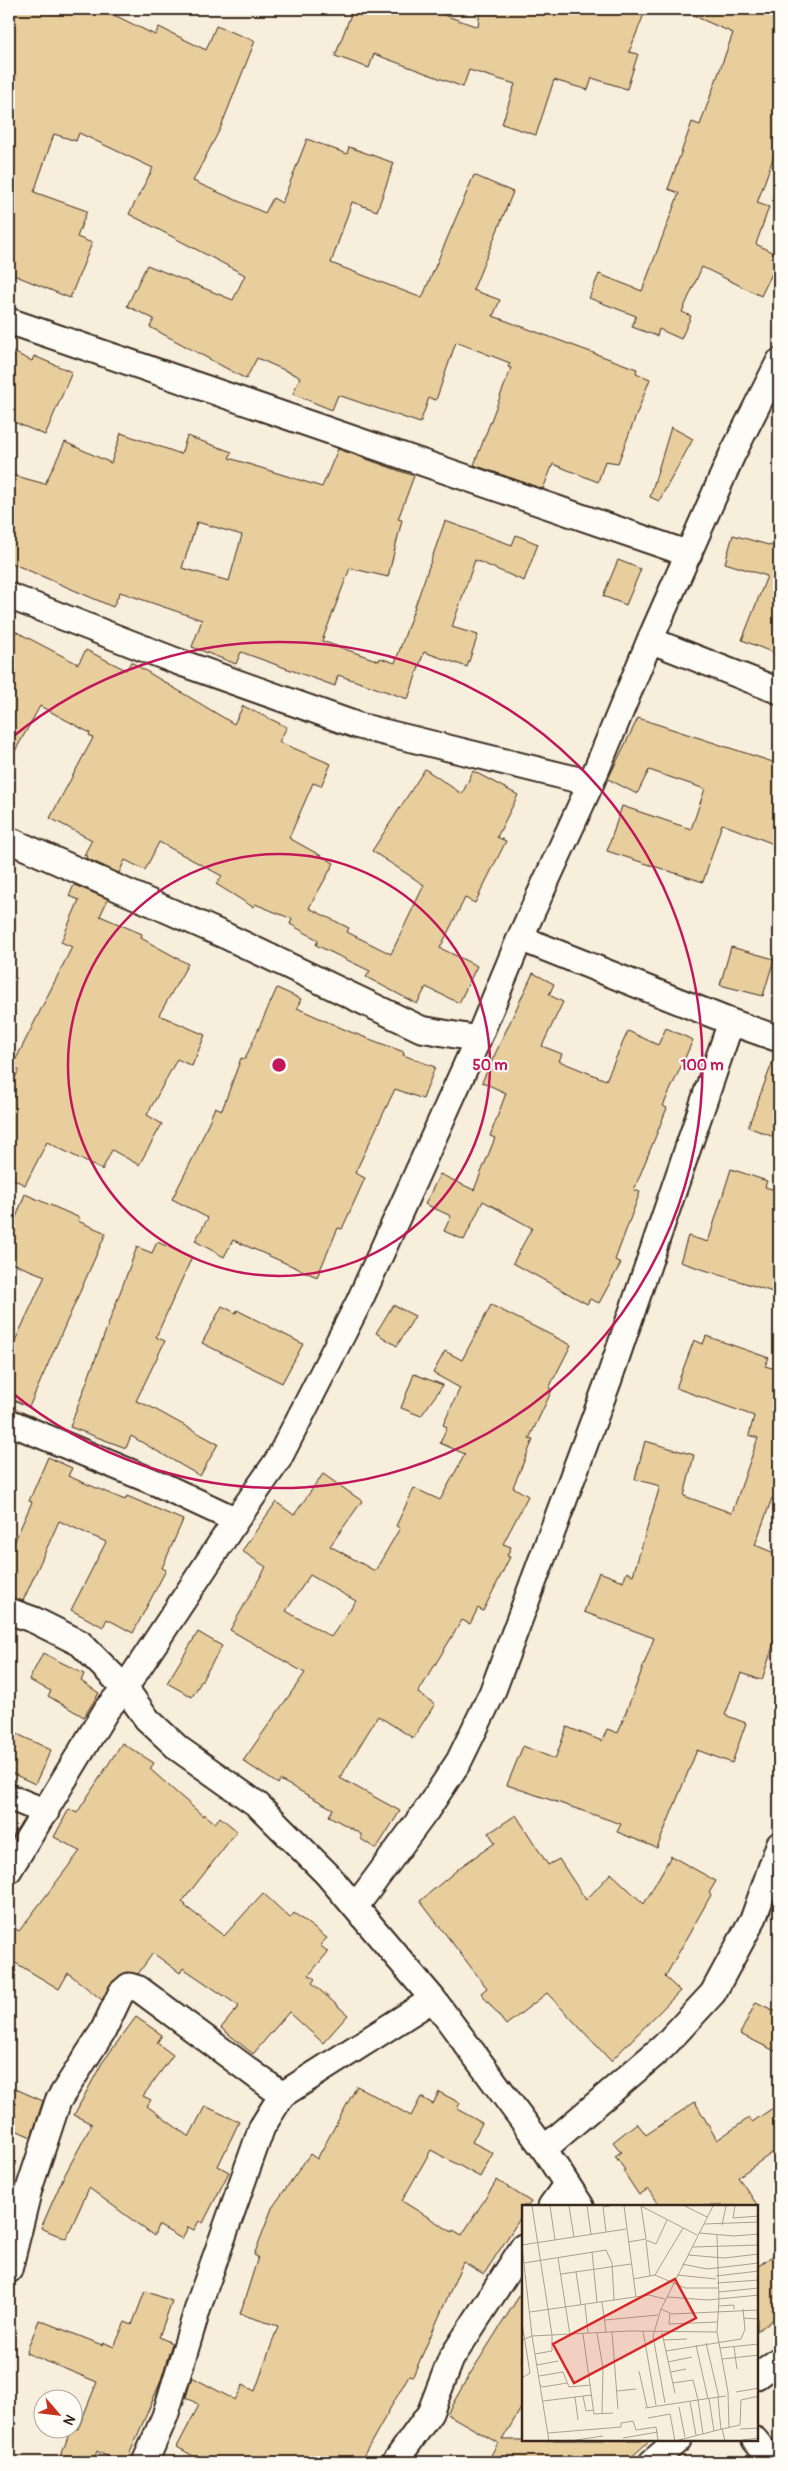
<svg xmlns="http://www.w3.org/2000/svg" width="788" height="2471" font-family="Pangolin,sans-serif">
  <style>
    .building { fill: #e8cd9d; stroke: #3b2a1e; fill-rule: evenodd }
    .lines { fill: none; stroke-linecap: round; stroke-linejoin: round }
    .street-casing { stroke: #3b2a1e; stroke-width: 29 }
    .street { stroke: #fdfcf7; stroke-width: 25 }
    .ring { fill: none; stroke: #c2185b; stroke-width: 2.5 }
    .inset-road { fill: none; stroke: #aca090; stroke-width: 1 }
    .view { fill: #d62828; fill-opacity: 0.15; stroke: #d62828; stroke-width: 2.5 }
    .inset-edge { fill: none; stroke: #3b2a1e; stroke-width: 2.5 }
    .centre { fill: #c2185b; stroke: #fdfcf7; stroke-width: 2.5 }
    .ring-label { font-size: 15px; text-anchor: middle; font-weight: bold; fill: #c2185b; stroke: #fdfcf7; stroke-width: 4; stroke-linejoin: round; paint-order: stroke }
  </style>
  <rect width="100%" height="100%" fill="#f7eedc"/>
  <filter id="ink" filterUnits="userSpaceOnUse"><feTurbulence type="fractalNoise" baseFrequency=".02" numOctaves="2"/><feDisplacementMap in="SourceGraphic" scale="10" xChannelSelector="R" yChannelSelector="G"/><feConvolveMatrix kernelMatrix="1 2 1 2 8 2 1 2 1" color-interpolation-filters="sRGB"/></filter>
  <g filter="url(#ink)">
    <path class="building" d="M 9,9 L 102,9 L 155,35 L 159,27 L 206,50 L 216,26 L 255,41 L 220,129 L 193,181 L 265,213 L 273,198 L 282,203 L 307,139 L 347,154 L 349,147 L 394,163 L 377,211 L 352,202 L 331,263 L 422,298 L 474,175 L 513,192 L 473,290 L 500,300 L 493,316 L 637,369 L 636,373 L 650,379 L 618,463 L 605,461 L 598,482 L 553,464 L 543,489 L 474,465 L 511,368 L 508,367 L 510,363 L 456,342 L 436,400 L 429,398 L 420,423 L 338,395 L 332,410 L 293,394 L 300,377 L 257,358 L 246,379 L 150,327 L 154,319 L 127,306 L 147,265 L 233,300 L 245,275 L 129,214 L 153,168 L 79,133 L 76,141 L 54,134 L 34,192 L 87,211 L 77,237 L 92,243 L 70,298 L 9,273 Z
      M 353,9 L 427,9 L 478,27 L 480,9 L 646,9 L 629,52 L 638,54 L 627,89 L 592,78 L 588,90 L 554,80 L 536,135 L 502,124 L 515,84 L 469,70 L 463,87 L 374,54 L 369,68 L 335,56 Z
      M 678,9 L 779,9 L 779,142 L 757,203 L 769,207 L 756,244 L 779,256 L 779,259 L 761,296 L 702,267 L 682,312 L 691,316 L 681,339 L 659,329 L 657,336 L 632,327 L 636,316 L 589,298 L 599,274 L 642,291 L 679,193 L 668,189 L 692,122 L 700,125 L 733,33 Z
      M 9,350 L 32,361 L 34,356 L 72,372 L 45,435 L 9,420 Z
      M 671,427 L 693,439 L 659,501 L 650,497 Z
      M 121,433 L 181,454 L 187,436 L 232,452 L 229,458 L 322,487 L 338,449 L 414,476 L 398,519 L 402,520 L 388,577 L 350,568 L 322,641 L 379,661 L 380,658 L 395,663 L 445,521 L 512,545 L 516,535 L 538,544 L 524,581 L 475,560 L 452,627 L 478,635 L 467,667 L 424,652 L 408,699 L 338,675 L 335,686 L 241,652 L 236,664 L 192,647 L 202,620 L 120,592 L 113,607 L 9,562 L 9,474 L 45,484 L 65,442 L 111,463 ZM 197,522 L 242,535 L 229,581 L 182,568 Z
      M 733,535 L 779,548 L 779,655 L 742,640 L 767,576 L 725,563 Z
      M 618,560 L 641,569 L 626,605 L 603,596 Z
      M 9,628 L 78,664 L 86,650 L 126,670 L 131,662 L 234,724 L 243,706 L 287,727 L 279,742 L 331,764 L 321,786 L 313,783 L 289,838 L 334,863 L 309,908 L 349,928 L 347,932 L 391,954 L 424,885 L 372,851 L 425,769 L 462,794 L 473,771 L 518,795 L 497,837 L 506,841 L 475,903 L 465,898 L 440,948 L 477,966 L 459,1003 L 426,987 L 417,1004 L 366,977 L 370,971 L 316,945 L 318,940 L 290,924 L 292,919 L 255,904 L 253,907 L 216,884 L 222,876 L 159,842 L 145,870 L 125,860 L 119,873 L 86,858 L 87,856 L 84,855 L 92,840 L 50,818 L 93,738 L 89,735 L 90,733 L 40,706 L 9,762 Z
      M 638,718 L 779,764 L 779,846 L 722,824 L 703,882 L 607,851 L 622,806 L 691,829 L 705,789 L 649,770 L 637,794 L 608,779 Z
      M 74,885 L 108,899 L 100,916 L 142,934 L 141,938 L 188,964 L 159,1015 L 205,1035 L 192,1066 L 177,1059 L 147,1115 L 162,1124 L 139,1165 L 112,1150 L 102,1170 L 47,1142 L 25,1185 L 9,1177 L 9,1089 L 19,1070 L 12,1067 L 72,947 L 61,942 L 79,900 L 69,896 Z
      M 731,947 L 774,959 L 763,996 L 720,985 Z
      M 533,973 L 554,984 L 549,995 L 563,1002 L 542,1046 L 562,1054 L 559,1061 L 606,1080 L 628,1031 L 658,1045 L 666,1028 L 693,1040 L 663,1106 L 667,1108 L 634,1190 L 640,1192 L 615,1260 L 621,1263 L 599,1303 L 590,1299 L 587,1304 L 513,1263 L 532,1228 L 483,1201 L 464,1240 L 444,1231 L 451,1216 L 425,1204 L 440,1174 L 474,1190 L 495,1138 L 490,1136 L 506,1093 L 482,1082 Z
      M 277,988 L 301,999 L 297,1008 L 348,1031 L 404,1052 L 403,1055 L 435,1067 L 423,1099 L 395,1089 L 355,1173 L 365,1178 L 342,1229 L 338,1228 L 317,1277 L 233,1240 L 224,1257 L 195,1241 L 208,1218 L 172,1199 L 197,1150 L 215,1107 L 222,1110 L 241,1058 L 245,1059 Z
      M 776,1053 L 779,1053 L 779,1139 L 748,1127 Z
      M 731,1169 L 767,1181 L 765,1187 L 779,1191 L 779,1294 L 680,1262 L 688,1236 L 708,1242 Z
      M 25,1194 L 80,1218 L 78,1221 L 106,1233 L 29,1407 L 9,1398 L 9,1354 L 45,1276 L 9,1262 L 9,1236 Z
      M 157,1242 L 192,1257 L 156,1337 L 165,1341 L 136,1401 L 149,1406 L 218,1444 L 200,1476 L 131,1436 L 126,1448 L 70,1427 L 137,1247 L 152,1253 Z
      M 393,1305 L 415,1316 L 397,1346 L 376,1333 Z
      M 491,1305 L 571,1345 L 549,1388 L 552,1390 L 529,1439 L 533,1440 L 513,1487 L 528,1496 L 503,1544 L 511,1547 L 507,1556 L 510,1557 L 483,1611 L 478,1608 L 470,1624 L 462,1620 L 418,1693 L 435,1704 L 413,1738 L 378,1716 L 340,1778 L 400,1811 L 376,1849 L 361,1839 L 361,1834 L 329,1816 L 333,1809 L 280,1780 L 278,1784 L 243,1761 L 305,1673 L 230,1630 L 266,1567 L 242,1551 L 276,1502 L 294,1515 L 323,1474 L 362,1501 L 330,1546 L 375,1571 L 400,1528 L 396,1526 L 414,1488 L 440,1500 L 465,1454 L 440,1443 L 447,1427 L 443,1425 L 460,1388 L 433,1373 L 445,1351 L 462,1360 ZM 310,1575 L 356,1601 L 331,1637 L 286,1611 Z
      M 222,1306 L 236,1313 L 237,1310 L 303,1344 L 282,1383 L 202,1343 Z
      M 706,1336 L 769,1358 L 765,1366 L 779,1370 L 779,1500 L 772,1498 L 755,1545 L 779,1555 L 779,1627 L 762,1680 L 741,1673 L 725,1715 L 746,1723 L 732,1763 L 697,1750 L 657,1848 L 617,1832 L 621,1824 L 507,1785 L 523,1746 L 555,1759 L 567,1727 L 602,1741 L 607,1729 L 618,1733 L 654,1638 L 584,1612 L 599,1572 L 623,1581 L 627,1572 L 633,1575 L 660,1486 L 635,1479 L 645,1441 L 694,1455 L 684,1496 L 732,1513 L 758,1438 L 749,1435 L 754,1416 L 676,1388 L 694,1340 L 703,1344 Z
      M 414,1374 L 443,1385 L 421,1416 L 401,1408 Z
      M 48,1457 L 72,1468 L 68,1476 L 125,1500 L 127,1496 L 183,1520 L 162,1568 L 166,1570 L 133,1633 L 107,1619 L 103,1627 L 71,1610 L 106,1542 L 59,1521 L 23,1601 L 9,1597 L 9,1554 L 32,1502 L 29,1501 Z
      M 198,1632 L 222,1646 L 192,1697 L 167,1683 Z
      M 43,1653 L 84,1674 L 81,1681 L 99,1693 L 84,1717 L 48,1696 L 51,1691 L 29,1680 Z
      M 9,1730 L 51,1750 L 35,1784 L 9,1772 Z
      M 122,1743 L 154,1763 L 150,1769 L 203,1816 L 204,1814 L 215,1823 L 220,1817 L 237,1831 L 182,1902 L 186,1905 L 185,1906 L 224,1936 L 263,1893 L 290,1918 L 294,1913 L 327,1938 L 320,1945 L 328,1952 L 309,1975 L 315,1979 L 312,1983 L 348,2015 L 323,2043 L 289,2012 L 253,2054 L 221,2028 L 239,2006 L 183,1968 L 180,1973 L 153,1953 L 138,1974 L 126,1972 L 112,1982 L 102,2000 L 68,1973 L 59,1989 L 9,1959 L 9,1925 L 19,1931 L 80,1851 L 54,1837 L 69,1809 L 77,1813 Z
      M 516,1815 L 548,1865 L 559,1859 L 586,1900 L 611,1873 L 644,1904 L 671,1856 L 716,1881 L 709,1893 L 711,1895 L 665,1977 L 680,1991 L 611,2061 L 547,1993 L 506,2025 L 481,1993 L 487,1988 L 420,1901 L 463,1865 L 495,1843 L 489,1833 Z
      M 756,2002 L 779,2013 L 779,2053 L 740,2034 Z
      M 136,2017 L 162,2035 L 157,2043 L 173,2055 L 143,2096 L 151,2100 L 147,2106 L 189,2137 L 205,2106 L 239,2122 L 218,2166 L 229,2172 L 203,2223 L 199,2221 L 194,2230 L 188,2227 L 182,2239 L 158,2225 L 154,2236 L 89,2188 L 66,2239 L 41,2228 L 63,2178 L 92,2124 L 74,2115 L 102,2063 Z
      M 9,2086 L 43,2101 L 31,2137 L 9,2127 Z
      M 357,2086 L 411,2116 L 421,2097 L 433,2104 L 439,2092 L 460,2103 L 457,2109 L 482,2123 L 472,2142 L 493,2153 L 480,2177 L 431,2150 L 402,2201 L 452,2232 L 453,2230 L 462,2235 L 497,2180 L 531,2202 L 528,2206 L 523,2206 L 523,2214 L 484,2274 L 463,2262 L 413,2376 L 409,2375 L 360,2462 L 204,2462 L 177,2447 L 199,2405 L 186,2397 L 192,2377 L 235,2400 L 243,2385 L 255,2391 L 278,2326 L 240,2314 L 258,2257 L 254,2255 L 272,2208 L 310,2154 L 317,2159 Z
      M 695,2102 L 717,2140 L 749,2118 L 752,2122 L 779,2104 L 779,2148 L 738,2177 L 758,2206 L 659,2206 L 648,2189 L 639,2195 L 623,2171 L 625,2170 L 615,2156 L 621,2152 L 613,2142 L 637,2123 L 646,2135 Z
      M 779,2251 L 779,2315 L 757,2331 L 757,2267 Z
      M 523,2290 L 523,2405 L 502,2440 L 650,2440 L 626,2462 L 487,2462 L 498,2443 L 447,2414 L 465,2382 Z
      M 145,2291 L 172,2301 L 159,2337 L 172,2343 L 160,2383 L 126,2462 L 118,2462 L 97,2451 L 93,2462 L 59,2462 L 71,2428 L 78,2429 L 97,2382 L 26,2353 L 39,2320 L 102,2345 L 103,2342 L 114,2347 L 125,2322 L 132,2325 Z"/>
    <g class="lines">
      <defs>
        <path id="street" d="M 9,321 L 689,554
          M 9,596 L 176,661 L 359,726 L 591,783
          M 650,640 L 779,691
          M 9,840 L 226,936 L 421,1029 L 478,1039
          M 520,938 L 731,1022 L 779,1039
          M 9,1422 L 159,1484 L 236,1520
          M 9,1611 L 34,1620 L 80,1643 L 125,1688 L 147,1719 L 179,1749 L 258,1805 L 327,1874 L 433,1999 L 544,2149 L 581,2206
          M 9,1797 L 46,1812
          M 9,1870 L 107,1709 L 125,1688 L 236,1520 L 278,1460 L 359,1302 L 478,1039 L 520,938 L 591,783 L 650,640 L 732,455 L 779,362
          M 356,1906 L 426,1811 L 459,1761 L 492,1693 L 608,1382 L 731,1022
          M 544,2149 L 664,2046 L 713,1993 L 754,1917 L 779,1845
          M 551,2206 L 566,2185
          M 9,2270 L 29,2189 L 58,2101 L 103,2031 L 121,1993 L 129,1986 L 139,1989 L 282,2095
          M 757,2376 L 779,2360
          M 755,2440 L 773,2462
          M 145,2462 L 165,2416 L 201,2298 L 262,2127 L 282,2095 L 433,1999
          M 395,2462 L 430,2413 L 451,2359 L 523,2247
          M 652,2462 L 678,2440"/>
      </defs>
      <use href="#street" class="street-casing"/>
      <use href="#street" class="street"/>
    </g>
  </g>
  <g class="ring">
    <circle cx="279" cy="1065" r="211"/>
    <path d="M10 739A423 423 0 1 1 10 1391"/>
  </g>
  <g transform="translate(522 2205)">
    <rect width="236" height="236" fill="#f7eedc"/>
    <path class="inset-road" d="M 10,1 L 30,130M 28,1 L 33,35M 47,1 L 52,32M 65,1 L 69,29M 102,1 L 114,92M 119,1 L 175,30M 163,1 L 185,12M 213,1 L 211,13 L 237,11M 182,19 L 237,17M 200,20 L 204,1M 84,27 L 81,2 L 88,1M 177,28 L 212,31 L 237,29M 195,30 L 197,95 L 195,127 L 206,187 L 207,223M 124,35 L 134,39 L 145,15M 124,36 L 128,71M 106,37 L 124,34 L 119,1M 0,40 L 104,24M 0,41 L 10,131 L 27,236M 170,42 L 237,40M 70,47 L 75,97M 166,50 L 202,53 L 237,49M 36,53 L 48,130M 2,58 L 84,45 L 90,58 L 92,95M 160,59 L 185,64 L 237,58M 54,67 L 59,100M 39,69 L 109,59M 133,70 L 163,83 L 196,83M 155,70 L 194,74M 194,71 L 237,66M 111,74 L 133,70 L 161,23M 195,78 L 237,75M 197,87 L 237,83M 145,92 L 186,95 L 237,90M 80,97 L 84,127M 63,100 L 66,128M 197,101 L 212,100 L 212,104M 139,104 L 150,109 L 237,105M 8,107 L 127,90 L 143,94M 148,109 L 147,119 L 196,117M 221,113 L 237,114M 83,115 L 136,110M 0,118 L 8,168 L 0,173M 121,126 L 134,200M 90,127 L 96,204M 75,128 L 81,163 L 80,209M 140,128 L 153,188M 61,129 L 72,209 L 91,208M 0,135 L 10,131 L 107,126 L 195,127M 141,135 L 165,134M 184,138 L 197,193M 174,140 L 186,194M 212,142 L 215,164M 198,143 L 237,139M 144,146 L 219,134 L 223,124 L 221,104M 13,149 L 30,146 L 30,130M 200,154 L 237,150M 146,157 L 170,152M 15,160 L 36,156M 117,166 L 125,202M 149,167 L 164,164M 17,171 L 41,167 L 47,182 L 69,180M 18,180 L 21,182 L 45,178M 95,186 L 114,184M 214,187 L 237,183M 61,191 L 64,206 L 72,205M 53,192 L 56,215M 196,193 L 199,225M 187,194 L 192,226M 21,196 L 70,190M 168,197 L 174,230M 143,198 L 131,131 L 139,104 L 191,1M 157,202 L 163,232M 123,203 L 176,195 L 171,175 L 151,178M 126,213 L 148,209 L 153,236M 218,224 L 237,223M 26,228 L 99,222 L 99,218 L 111,216 L 114,225 L 134,222 L 136,236M 181,229 L 176,195 L 204,191M 101,233 L 136,227M 220,235 L 237,233M 48,236 L 81,231M 153,236 L 200,224M 203,236 L 200,224 L 218,220 L 219,195 L 237,191"/>
    <path class="view" d="M 153,74 L 174,113 L 52,178 L 31,139 Z"/>
    <rect width="236" height="236" class="inset-edge"/>
  </g>
  <circle cx="279" cy="1065" r="8" class="centre"/>
  <g class="ring-label">
    <text x="490" y="1070">50 m</text>
    <text x="702" y="1070">100 m</text>
  </g>
  <rect width="788" height="2471" fill="none" stroke="#fdfcf7" stroke-width="30"/>
  <rect x="15" y="15" width="758" height="2441" fill="none" stroke="#3b2a1e" stroke-width="2" filter="url(#ink)"/>
  <g transform="translate(58 2414) rotate(118)"><circle r="24" fill="#fdfcf7" stroke="#afa8a0"/>
  <path d="M0-4L9 19L0 12L-9 19Z" fill="#c8321e"/>
  <text y="-8" font-size="14" font-weight="bold" text-anchor="middle" fill="#3b2a1e">N</text>
  </g>
</svg>
